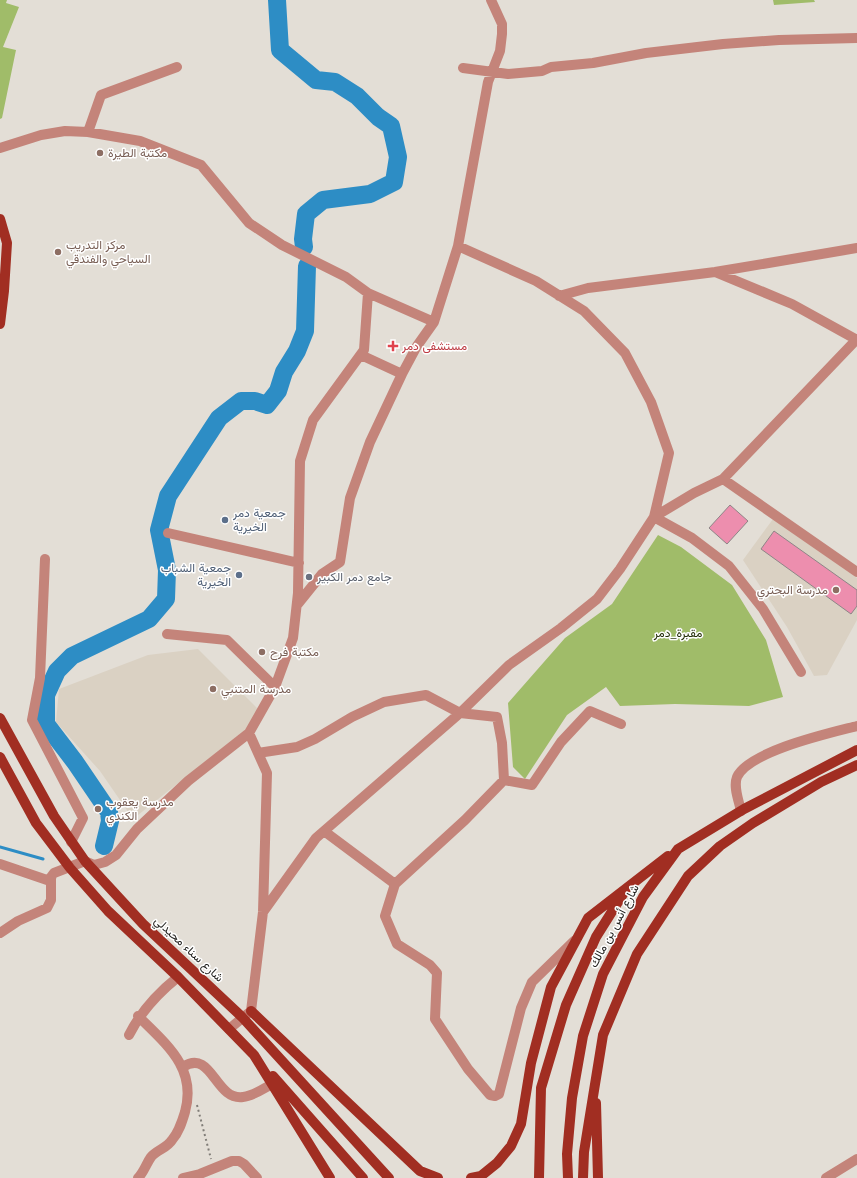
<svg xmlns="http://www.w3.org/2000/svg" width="857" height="1178" font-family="Jost,Vazirmatn,sans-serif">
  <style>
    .built { fill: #dad1c3 }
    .green { fill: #a0bc69 }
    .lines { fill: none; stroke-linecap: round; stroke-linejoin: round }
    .stream { stroke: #2d8dc5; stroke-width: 3 }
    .river { stroke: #2d8dc5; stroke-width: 18 }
    .building { fill: #ed8eae; stroke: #8e8587 }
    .path { stroke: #807d78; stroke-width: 2; stroke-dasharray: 2 3; stroke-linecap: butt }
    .minor { stroke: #c4847a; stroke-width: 10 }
    .major { stroke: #a12e22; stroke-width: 10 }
    .education-dot { fill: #8d6e63; stroke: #fff; stroke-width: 1.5 }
    .health-dot { fill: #e0444e; stroke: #fff; stroke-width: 1.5 }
    .service-dot { fill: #5c6f8a; stroke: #fff; stroke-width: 1.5 }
    .worship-dot { fill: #6b7280; stroke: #fff; stroke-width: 1.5 }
    .labels { text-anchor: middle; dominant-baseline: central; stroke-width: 3; stroke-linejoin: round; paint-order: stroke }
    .education-label { font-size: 12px; fill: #785e54; stroke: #fff; text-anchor: start }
    .health-label { font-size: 12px; fill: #be3a42; stroke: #fff; text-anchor: start }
    .service-label { font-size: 12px; fill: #4e5e75; stroke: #fff; text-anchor: start }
    .worship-label { font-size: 12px; fill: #5b616d; stroke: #fff; text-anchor: start }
    .park-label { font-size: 12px; fill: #242f09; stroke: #fff }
    .street-label { font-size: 12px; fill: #201f1c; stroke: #fff }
  </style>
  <rect width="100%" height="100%" fill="#e3ded6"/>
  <path class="built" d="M 773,519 L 857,578 L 857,620 L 827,675 L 814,676 L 787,627 L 743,560 Z
    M 198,649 L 264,715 L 133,819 L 100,771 L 56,722 L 59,689 L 148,655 Z"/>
  <path class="green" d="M 0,0 L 7,0 L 6,3 L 19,7 L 3,47 L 16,50 L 2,118 L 0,119 Z
    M 773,0 L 814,0 L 815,2 L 774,5 Z
    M 658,535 L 681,547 L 732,585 L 766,640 L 783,697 L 749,706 L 675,704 L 620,706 L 606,687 L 567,715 L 525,779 L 513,767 L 508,703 L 565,638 L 612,604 Z"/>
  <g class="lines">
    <path class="stream" d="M 0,847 L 43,859"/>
    <path class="river" d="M 277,0 L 280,50 L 316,80 L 335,82 L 357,96 L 378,117 L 391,126 L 398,157 L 394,182 L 370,194 L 323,200 L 306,214 L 303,239 L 304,247
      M 104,846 L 110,821 L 109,812 L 75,762 L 46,724 L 46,695 L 57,671 L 72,656 L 149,619 L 166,599 L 167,570 L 159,530 L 168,496 L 219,418 L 241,401 L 255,401 L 267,405 L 278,391 L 284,372 L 297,351 L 305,331 L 307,266"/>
  </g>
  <path class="building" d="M 730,505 L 748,521 L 727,544 L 709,528 Z
    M 774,531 L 857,590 L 857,606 L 851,614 L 761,549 Z"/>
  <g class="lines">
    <path class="path" d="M 197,1105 L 211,1159"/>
    <path class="minor" d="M 463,68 L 508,74 L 542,71 L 551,67 L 593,63 L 646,53 L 723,44 L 779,40 L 857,38
      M 88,132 L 101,95 L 177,67
      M 0,148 L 41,135 L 65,131 L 88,132 L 140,141 L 201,165 L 249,223 L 282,245 L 346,277 L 368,293 L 434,322
      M 458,246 L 488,82 L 500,51 L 502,34 L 502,24 L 491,0
      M 715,272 L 792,304 L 857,340
      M 559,296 L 588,288 L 715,272 L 857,248
      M 361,355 L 402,374
      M 723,479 L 857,572
      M 168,533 L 299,563
      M 45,559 L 40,678 L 32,720 L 83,818 L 71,842
      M 297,605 L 322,574 L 340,562 L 350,498 L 370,442 L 402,374 L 417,346 L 434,322 L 458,246 L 536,281 L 584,311 L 625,353 L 651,402 L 669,453 L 654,517 L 692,538 L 729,566 L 763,609 L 801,672
      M 167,634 L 227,640 L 275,687
      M 258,753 L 297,747 L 315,739 L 352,717 L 384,702 L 426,695 L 460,713 L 497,717 L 502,743 L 504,780 L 532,785 L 561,742 L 590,711 L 621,724
      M 741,811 C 739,801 733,787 737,777 C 749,751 830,733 857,726
      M 324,831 L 395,884 L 385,916 L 397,944 L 430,965 L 437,973 L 435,1019 L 468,1069 L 490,1095 L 495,1096 L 499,1094 L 521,1008 L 532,982 L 574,941
      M 0,864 L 50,881
      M 395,884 L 465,820 L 504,780
      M 263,912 L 316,838 L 460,713 L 509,665 L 561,628 L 597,599 L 620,569 L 654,517 L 694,493 L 723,479 L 857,339
      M 0,933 L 18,921 L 47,908 L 51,900 L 51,877 L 54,873 L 85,861 L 94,865 L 105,862 L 116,855 L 137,829 L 188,781 L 249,733 L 275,687 L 293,638 L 298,593 L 300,461 L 313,420 L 364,350 L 368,293
      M 229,1029 L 251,1011 L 263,912 L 267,773 L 249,733
      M 129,1035 C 141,1011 158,993 178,977
      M 183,1067 C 212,1048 215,1101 243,1097 C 253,1096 263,1089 272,1084
      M 138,1178 C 144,1172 146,1164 151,1157 C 157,1150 167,1148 172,1140 C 179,1132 182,1122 185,1112 C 197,1068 167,1045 138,1016
      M 183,1178 L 200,1174 L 232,1161 L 239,1161 L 244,1164 L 257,1178
      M 826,1178 L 857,1159"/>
    <path class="major" d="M 0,219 L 7,243 L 4,291 L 0,324
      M 0,718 L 54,816 L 85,861 L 143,924 L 242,1017 L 389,1178
      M 0,757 L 36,823 L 70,868 L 108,911 L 178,977 L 254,1055 L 330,1178
      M 251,1011 L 420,1171 L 438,1178
      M 273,1076 L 363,1178
      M 596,1103 L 598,1178
      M 471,1178 L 481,1176 L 497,1163 L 511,1146 L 521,1124 L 531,1063 L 551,987 L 588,918 L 668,856
      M 539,1178 L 541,1088 L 566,1005 L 596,937 L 623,894
      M 568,1178 L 567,1154 L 572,1098 L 583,1036 L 603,974 L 643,897 L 678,849 L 744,809 L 857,750
      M 583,1178 L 584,1152 L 603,1035 L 637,954 L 688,876 L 720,846 L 753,823 L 821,782 L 857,765"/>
  </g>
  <g class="education-dot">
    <circle cx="100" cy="153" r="4"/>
    <circle cx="58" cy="252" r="4"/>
    <circle cx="836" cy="590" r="4"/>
    <circle cx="262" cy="652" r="4"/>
    <circle cx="213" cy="689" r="4"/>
    <circle cx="98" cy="809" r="4"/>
  </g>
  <path class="health-dot" d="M391 340h4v4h4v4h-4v4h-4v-4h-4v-4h4z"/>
  <g class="service-dot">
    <circle cx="225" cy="520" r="4"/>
    <circle cx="239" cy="575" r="4"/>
  </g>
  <circle class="worship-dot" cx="309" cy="577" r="4"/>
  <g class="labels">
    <g class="education-label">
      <text x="108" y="153">مكتبة الطيرة</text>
      <text x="66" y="245">مركز التدريب<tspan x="66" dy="14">السياحي والفندقي</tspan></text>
      <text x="828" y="590" text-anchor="end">مدرسة البحتري</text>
      <text x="270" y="652">مكتبة فرح</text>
      <text x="221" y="689">مدرسة المتنبي</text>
      <text x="106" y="802">مدرسة يعقوب<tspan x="106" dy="14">الكندي</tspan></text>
    </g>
    <g class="health-label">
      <text x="402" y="346">مستشفى دمر</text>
    </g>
    <g class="service-label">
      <text x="233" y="513">جمعية دمر<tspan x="233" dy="14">الخيرية</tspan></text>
      <text x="231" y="568" text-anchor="end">جمعية الشباب<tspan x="231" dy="14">الخيرية</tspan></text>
    </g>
    <g class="worship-label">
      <text x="317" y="577">جامع دمر الكبير</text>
    </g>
    <g class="park-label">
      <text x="678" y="633">مقبرة_دمر</text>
    </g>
    <g class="street-label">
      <text transform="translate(614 926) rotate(-62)">شارع أنس بن مالك</text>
      <text transform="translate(189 949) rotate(43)">شارع سناء محيدلي</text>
    </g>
  </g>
</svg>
